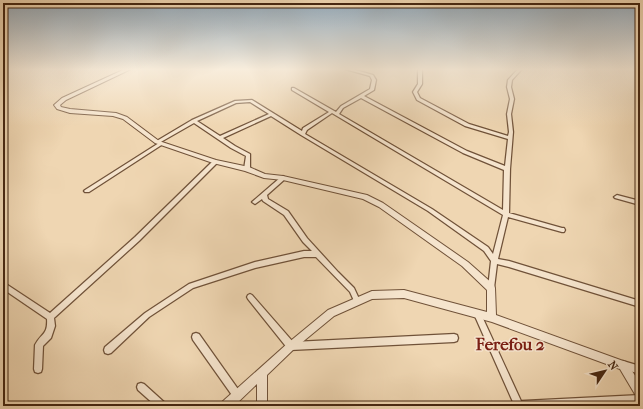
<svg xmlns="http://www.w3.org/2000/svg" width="643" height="409" font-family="'IM FELL French Canon',serif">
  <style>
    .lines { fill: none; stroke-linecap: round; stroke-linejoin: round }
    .minor-casing { stroke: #705239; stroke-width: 2.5 }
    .tertiary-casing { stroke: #705239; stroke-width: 2 }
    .minor { fill: #f5e4cd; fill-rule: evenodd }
    .tertiary { fill: #f5e4cd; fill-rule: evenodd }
    .labels { text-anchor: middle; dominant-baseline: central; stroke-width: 3; stroke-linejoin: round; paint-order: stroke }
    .near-neighbourhood-label { font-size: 17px; font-weight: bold; fill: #7a1f14; stroke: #f5e4cd }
  </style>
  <rect width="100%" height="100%" fill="#efd6b2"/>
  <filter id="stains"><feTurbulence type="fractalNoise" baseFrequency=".005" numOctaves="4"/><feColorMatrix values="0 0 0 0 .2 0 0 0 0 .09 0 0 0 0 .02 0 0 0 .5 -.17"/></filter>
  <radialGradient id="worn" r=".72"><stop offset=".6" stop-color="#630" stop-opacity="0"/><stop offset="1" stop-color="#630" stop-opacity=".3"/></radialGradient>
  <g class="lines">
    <defs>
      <path id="minor" d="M 345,69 L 352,69 L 373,75 L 376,80 L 374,90 L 364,96 L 467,151 L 505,166 L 508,139 L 465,126 L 417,100 L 413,92 L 418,84 L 418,69 L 422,69 L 422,84 L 417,92 L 420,98 L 469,124 L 508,136 L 509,132 L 507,114 L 510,99 L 507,87 L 508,80 L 518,69 L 522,69 L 512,80 L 511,87 L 514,99 L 511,114 L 513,132 L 510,169 L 509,213 L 562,228 L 564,228 L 565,230 L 564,232 L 562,232 L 508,217 L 498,259 L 509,261 L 640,301 L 640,307 L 509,267 L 497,264 L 494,288 L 493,290 L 491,291 L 489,290 L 488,288 L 491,261 L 484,251 L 428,211 L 301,135 L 271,116 L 223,138 L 235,146 L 250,154 L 250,169 L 247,171 L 244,169 L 246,156 L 231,148 L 194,123 L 159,143 L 157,143 L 155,142 L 192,120 L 235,101 L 252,100 L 302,131 L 303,128 L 329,112 L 292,90 L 292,88 L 294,88 L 336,112 L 341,106 L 370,89 L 372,80 L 370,76 ZM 361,98 L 463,153 L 504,170 L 503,210 L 339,114 L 343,108 ZM 250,102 L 269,114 L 220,136 L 197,121 L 236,103 ZM 332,113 L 503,215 L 493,254 L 488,247 L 432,209 L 305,134 L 307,130 Z
        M 159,143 L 161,143 L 163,144 L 89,192 L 85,192 L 84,191 L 85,190 Z
        M 215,160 L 217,161 L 217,163 L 139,241 L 54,318 L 55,326 L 51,338 L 43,346 L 42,369 L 41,372 L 38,373 L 35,372 L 34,369 L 35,345 C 41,333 48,335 47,319 L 3,289 L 3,282 L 50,313 L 135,237 L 213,161 Z
        M 283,176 L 286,178 L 285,179 L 267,195 L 268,199 L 288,211 L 307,238 L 338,272 L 354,288 L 360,301 L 359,303 L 357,304 L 355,303 L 350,292 L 316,257 L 304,257 L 255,268 L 193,288 L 149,317 L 111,353 L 108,354 L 105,353 L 104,350 L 105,347 L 145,313 L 189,284 L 255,262 L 304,251 L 312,251 L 303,242 L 284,215 L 263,201 L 262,199 L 255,204 L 252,202 L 281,177 Z
        M 617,195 L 640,201 L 640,205 L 615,198 L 614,197 Z
        M 250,294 L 252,295 L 293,342 L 454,334 L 457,335 L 458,338 L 457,341 L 454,342 L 291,350 L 288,349 L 248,299 L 247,297 L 248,295 Z
        M 478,311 L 480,312 L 521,401 L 640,395 L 640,403 L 587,406 L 508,406 L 509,403 L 513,402 L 474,314 L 476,312 Z
        M 196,333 L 199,334 L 240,392 L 241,395 L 240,398 L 237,399 L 234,398 L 193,340 L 192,337 L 193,334 Z
        M 623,361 L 640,366 L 640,374 L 620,368 L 619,365 L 620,362 Z
        M 141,383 L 144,384 L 165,403 L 166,406 L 156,406 L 138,390 L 137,387 L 138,384 Z"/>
      <path id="tertiary" d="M 125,69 L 131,69 L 66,100 L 60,105 L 61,107 L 70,109 L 116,113 L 127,117 L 159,141 L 216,160 L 249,167 L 265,174 L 283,176 L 367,195 L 383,203 L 468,262 L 494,285 L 495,288 L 496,315 L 626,362 L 640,383 L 640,397 L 636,396 L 620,369 L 492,322 L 404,298 L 372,299 L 334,316 L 294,349 L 267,375 L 267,406 L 257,406 L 257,384 L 234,406 L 221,406 L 222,402 L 288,343 L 328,310 L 372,291 L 404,290 L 487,312 L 487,290 L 462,266 L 379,207 L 363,199 L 283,180 L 264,178 L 245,171 L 213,163 L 155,143 L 123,119 L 113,116 L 70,113 L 57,109 L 54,105 L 62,98 Z"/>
    </defs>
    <use href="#minor" class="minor-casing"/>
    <use href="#tertiary" class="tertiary-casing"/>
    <use href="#minor" class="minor"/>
    <use href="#tertiary" class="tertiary"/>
  </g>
  <linearGradient id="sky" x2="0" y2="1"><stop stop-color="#93aabc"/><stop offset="0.55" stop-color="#f8eddc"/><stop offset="1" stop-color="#f8eddc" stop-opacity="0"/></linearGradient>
  <rect width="643" height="126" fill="url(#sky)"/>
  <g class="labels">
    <g class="near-neighbourhood-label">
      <text x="510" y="344">Ferefou 2</text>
    </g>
  </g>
  <rect width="643" height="409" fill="none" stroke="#efd6b2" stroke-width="16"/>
  <rect x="4" y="4" width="635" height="401" fill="none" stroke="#452611" stroke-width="2"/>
  <rect x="8" y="8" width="627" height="393" fill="none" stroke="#452611"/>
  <g transform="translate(605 371) rotate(55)" stroke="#f5e4cd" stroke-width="3" paint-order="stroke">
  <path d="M0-3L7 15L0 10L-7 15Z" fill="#452611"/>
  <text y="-6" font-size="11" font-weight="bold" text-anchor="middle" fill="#452611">N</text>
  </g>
  <rect width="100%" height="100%" filter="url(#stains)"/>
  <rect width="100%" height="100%" fill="url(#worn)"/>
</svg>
